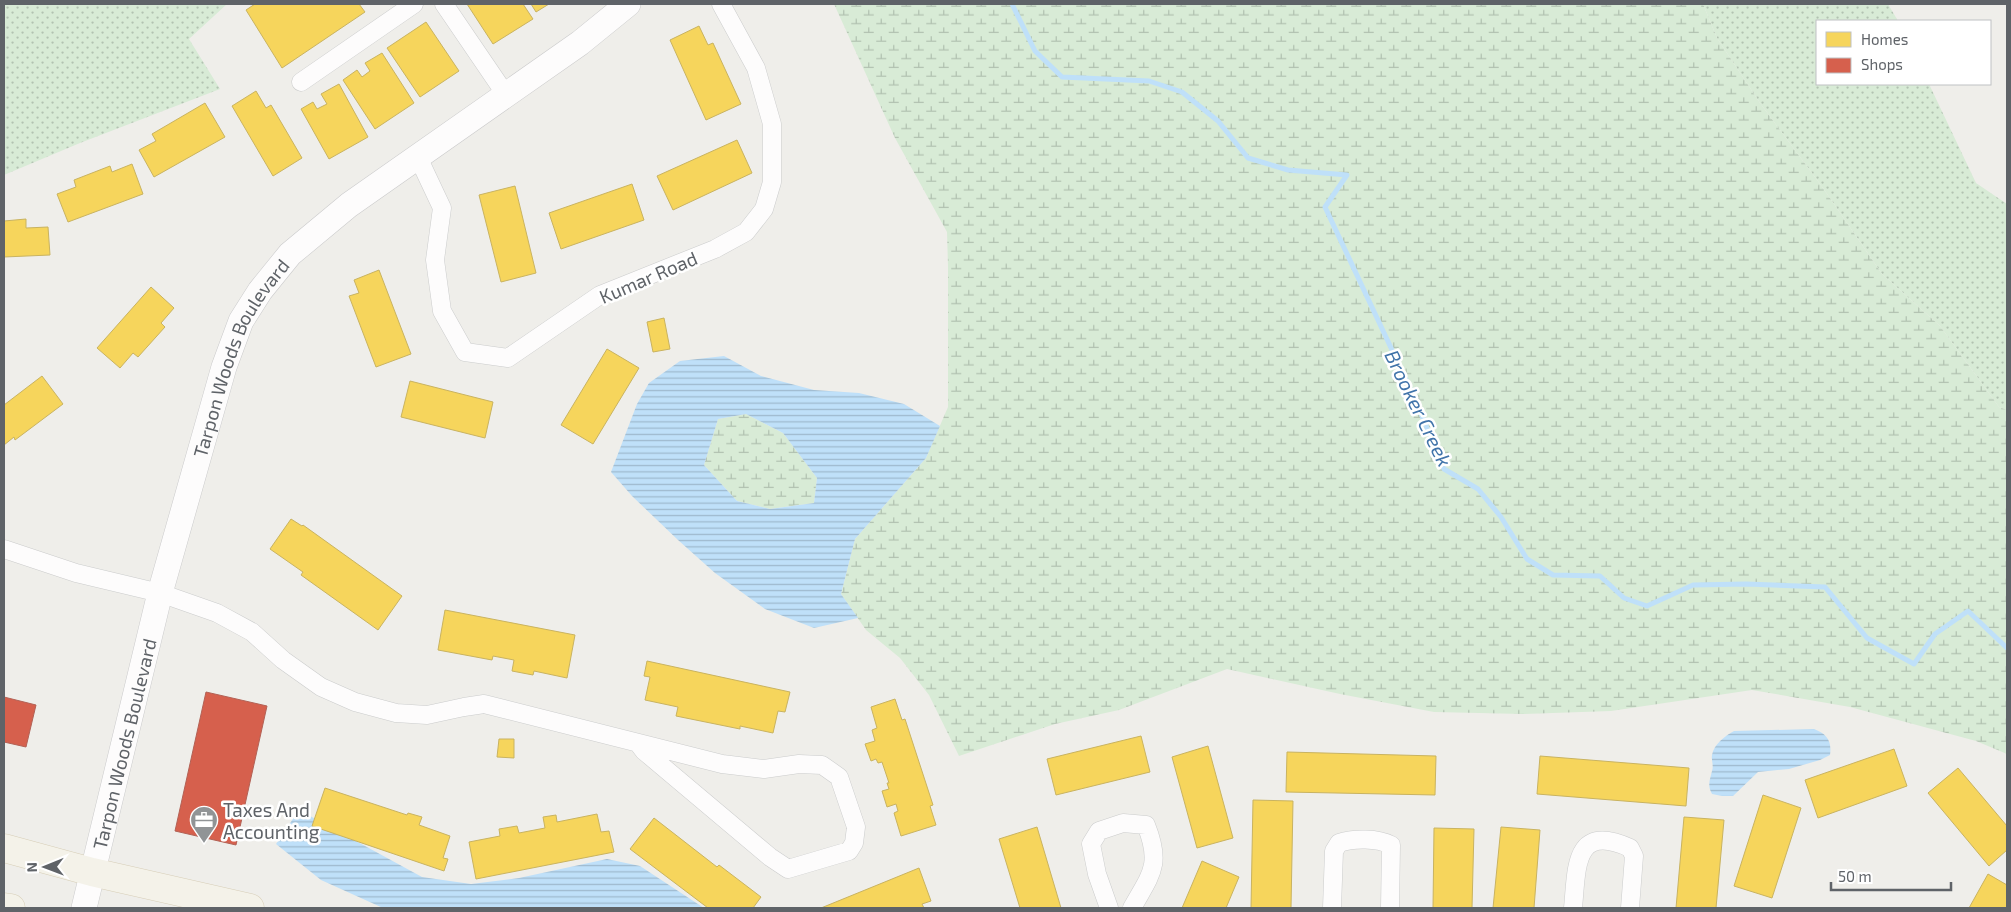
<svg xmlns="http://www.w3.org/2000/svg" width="2011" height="912" font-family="'Exo 2',sans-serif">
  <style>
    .green { fill: url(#green-dots) }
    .wetland { fill: url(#wetland-marsh) }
    .water { fill: url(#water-rules); fill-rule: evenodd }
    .homes { fill: #f6d55c; stroke: #c9b360 }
    .shops { fill: #d6604d; stroke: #b26155 }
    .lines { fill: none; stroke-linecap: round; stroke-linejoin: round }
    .stream { stroke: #bfe0f9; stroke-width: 5 }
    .street-casing { stroke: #cbcccc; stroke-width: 19 }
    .secondary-casing { stroke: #cacacb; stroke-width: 26 }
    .primary-casing { stroke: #d7ceb8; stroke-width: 29 }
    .street { stroke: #fdfcfc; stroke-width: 18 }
    .secondary { stroke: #fdfcfc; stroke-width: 25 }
    .primary { stroke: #f4f2e9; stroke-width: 28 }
    .labels { text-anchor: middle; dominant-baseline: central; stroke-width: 5; stroke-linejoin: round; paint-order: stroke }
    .street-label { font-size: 19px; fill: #5f6368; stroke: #fff }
    .poi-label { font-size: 19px; fill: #5f6368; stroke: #fff; text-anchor: start }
    .water-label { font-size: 20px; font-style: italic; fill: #4174aa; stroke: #fff }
  </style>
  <defs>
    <pattern id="green-dots" width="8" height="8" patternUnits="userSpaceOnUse" patternTransform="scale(1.25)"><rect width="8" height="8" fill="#d8ebd6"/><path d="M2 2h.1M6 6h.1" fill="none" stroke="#b2c2b1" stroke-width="1.8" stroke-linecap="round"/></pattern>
    <pattern id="wetland-marsh" width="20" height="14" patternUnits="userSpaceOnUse" patternTransform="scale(1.25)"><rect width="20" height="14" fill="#d8ebd6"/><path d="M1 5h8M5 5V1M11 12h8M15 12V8" fill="none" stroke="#b2c2b1"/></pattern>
    <pattern id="water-rules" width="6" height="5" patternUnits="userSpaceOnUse" patternTransform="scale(1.25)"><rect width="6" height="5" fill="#bfe0f9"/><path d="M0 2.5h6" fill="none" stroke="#9eb9cd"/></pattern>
  </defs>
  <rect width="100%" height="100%" fill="#efeeea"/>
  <path class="green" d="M 4,4 L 227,4 L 189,39 L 220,89 L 80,143 L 4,175 Z
    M 1703,4 L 1888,4 L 1898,21 L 1817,21 L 1817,84 L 1929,84 L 1976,183 L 2007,204 L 2007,410 L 1999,407 L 1940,326 L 1882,274 L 1823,188 L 1760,103 L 1717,38 Z"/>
  <path class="wetland" d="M 834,4 L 1703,4 L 1717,38 L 1760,103 L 1823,188 L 1882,274 L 1940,326 L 1999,407 L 2007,410 L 2007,754 L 1976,741 L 1850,707 L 1752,690 L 1611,711 L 1523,714 L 1434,712 L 1340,694 L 1227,669 L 1119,710 L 1055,724 L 959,756 L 929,695 L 900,658 L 866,630 L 841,594 L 855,539 L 926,458 L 948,407 L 948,266 L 947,232 L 895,138 Z
    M 746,414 L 783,433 L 817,478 L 814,503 L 770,509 L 737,501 L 704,465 L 718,419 Z"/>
  <path class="water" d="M 724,356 L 761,376 L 814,390 L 859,393 L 904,404 L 940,426 L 926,458 L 855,539 L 841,594 L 858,618 L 814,628 L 765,609 L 715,573 L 678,540 L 632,496 L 611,472 L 637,404 L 649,383 L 680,361 ZM 746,414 L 783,433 L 817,478 L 814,503 L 770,509 L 737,501 L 704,465 L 718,419 Z
    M 1814,729 C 1827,734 1832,741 1830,755 L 1820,760 L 1789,769 L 1758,772 L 1733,796 L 1722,796 L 1712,794 C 1707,785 1710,780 1712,771 C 1714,765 1711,760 1712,755 C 1714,744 1725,736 1734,731 Z
    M 299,810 L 422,877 L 471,884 L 519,878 L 607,859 L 640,866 L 704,908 L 383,908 L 321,880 L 276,844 Z"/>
  <path class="homes" d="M 255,4 L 359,4 L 365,12 L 282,68 L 246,10 Z
    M 467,4 L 523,4 L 533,19 L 493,44 Z
    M 531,4 L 549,4 L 536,12 Z
    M 426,22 L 459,71 L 420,97 L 387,48 Z
    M 699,26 L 708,45 L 713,43 L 741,104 L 706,120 L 670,40 Z
    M 382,53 L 414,103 L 375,129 L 343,80 L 357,70 L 362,77 L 370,71 L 365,63 Z
    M 339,84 L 368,137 L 329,159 L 301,109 L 313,102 L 317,109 L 327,104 L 321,94 Z
    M 256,91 L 266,108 L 271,105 L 302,158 L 273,176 L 232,106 Z
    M 205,103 L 225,137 L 154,177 L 139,150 L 156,141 L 152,134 Z
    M 737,140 L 752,173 L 673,210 L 657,176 Z
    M 132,164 L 143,194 L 68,222 L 57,194 L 76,187 L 74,180 L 110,166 L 112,172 Z
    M 632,184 L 644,220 L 561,249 L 549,213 Z
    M 515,186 L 536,273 L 501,282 L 479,195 Z
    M 26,219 L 26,228 L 48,227 L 50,255 L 4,257 L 4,221 Z
    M 379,270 L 411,354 L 376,367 L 349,296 L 359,293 L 354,280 Z
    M 151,287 L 174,308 L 161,323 L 165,327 L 138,357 L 133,353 L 120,368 L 97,348 Z
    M 664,318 L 670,349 L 653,352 L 647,322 Z
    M 607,349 L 639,368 L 593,444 L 561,425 Z
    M 42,376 L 63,404 L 15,440 L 14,437 L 4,445 L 4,405 Z
    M 410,381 L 493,402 L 485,438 L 401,417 Z
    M 291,519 L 302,526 L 303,525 L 402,596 L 378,630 L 301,575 L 303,572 L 270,549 Z
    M 445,610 L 575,635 L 567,678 L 534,671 L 533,675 L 512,671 L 514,660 L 493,656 L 492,660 L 438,650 Z
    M 647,661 L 790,692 L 785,712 L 778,711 L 773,733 L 740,726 L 740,729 L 676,716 L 678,707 L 645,700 L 650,677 L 644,676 Z
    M 895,699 L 902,720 L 905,719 L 933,805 L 930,806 L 936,825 L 901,836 L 894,813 L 898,811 L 896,804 L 887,807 L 882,791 L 889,789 L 887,783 L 889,783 L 882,762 L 878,763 L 876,759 L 871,761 L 865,744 L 875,741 L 872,730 L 877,728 L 871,707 Z
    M 1141,736 L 1150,772 L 1056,795 L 1047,759 Z
    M 499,739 L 514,739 L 514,758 L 497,757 Z
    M 1208,746 L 1233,838 L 1197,848 L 1172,757 Z
    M 1894,749 L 1907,786 L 1818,818 L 1805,780 Z
    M 1287,752 L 1436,756 L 1435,795 L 1286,792 Z
    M 1540,756 L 1689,768 L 1686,806 L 1537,794 Z
    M 1958,768 L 2007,826 L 2007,850 L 1989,866 L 1928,793 Z
    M 325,788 L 407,815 L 408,813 L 422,817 L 419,825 L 450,836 L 443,858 L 448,859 L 444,871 L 312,826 Z
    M 1763,795 L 1801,808 L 1772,898 L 1734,886 Z
    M 1253,800 L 1293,801 L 1291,908 L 1251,908 Z
    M 597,814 L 601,832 L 609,831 L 614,852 L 476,879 L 469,842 L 500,836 L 499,829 L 517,826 L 519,833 L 545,828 L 543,817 L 556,815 L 557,822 Z
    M 1684,817 L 1724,820 L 1716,908 L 1676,908 Z
    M 654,818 L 717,867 L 719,865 L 761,897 L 753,908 L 708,908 L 630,849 Z
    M 1037,827 L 1061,908 L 1020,908 L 999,839 Z
    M 1501,827 L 1540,830 L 1534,908 L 1493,908 Z
    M 1434,828 L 1474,829 L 1472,908 L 1433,908 Z
    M 1202,861 L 1239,877 L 1226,908 L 1182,908 Z
    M 919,868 L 931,901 L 922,904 L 924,908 L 821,908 Z
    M 1988,874 L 2007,885 L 2007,908 L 1969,908 Z"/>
  <path class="shops" d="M 206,692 L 267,706 L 236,845 L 175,831 Z
    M 4,697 L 36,705 L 26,747 L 4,742 Z"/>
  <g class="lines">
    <path class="stream" d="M 1012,4 L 1035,51 L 1062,77 L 1149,81 L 1182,92 L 1218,121 L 1248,158 L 1288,170 L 1347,175 L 1325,207 L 1415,399 L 1444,469 L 1478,489 L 1501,517 L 1527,559 L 1553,575 L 1600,576 L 1624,598 L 1647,606 L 1693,585 L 1746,584 L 1825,587 L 1867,638 L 1914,664 L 1935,634 L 1968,611 L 2007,648"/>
    <defs>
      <path id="street" d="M 444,4 L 506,95
        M 301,82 L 414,4
        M 418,157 L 442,208 L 435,260 L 442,311 L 465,352 L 508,358 L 600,295 L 715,249 L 746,232 L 764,209 L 772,182 L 772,124 L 756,68 L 721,4
        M 4,549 L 76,573 L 160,593 L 217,613 L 252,632 L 283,660 L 321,687 L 355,702 L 396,713 L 427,715 L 464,707 L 484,704 L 504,709 L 722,764 L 764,769 L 799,764 L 822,765 L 839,777 L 856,827 L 854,843 L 849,851 L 788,869 L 770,857 L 644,751 L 638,743
        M 1109,908 L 1097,874 L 1091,844 L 1099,831 L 1123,823 L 1146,825 C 1162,865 1151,874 1132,908
        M 1332,908 L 1334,851 L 1339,843 C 1353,838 1378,838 1391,845 L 1390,908
        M 1573,908 C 1577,869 1573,822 1630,848 L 1634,856 L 1630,908"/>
      <g id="secondary">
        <path id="s1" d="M 84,908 L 160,593 L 224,367 L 241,321 L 260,291 L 290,254 L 349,205 L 580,43 L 628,4"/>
      </g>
      <path id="primary" d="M 4,848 L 92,872 L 250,908
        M 4,907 L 11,908"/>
    </defs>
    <use href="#street" class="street-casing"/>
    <use href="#secondary" class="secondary-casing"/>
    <use href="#primary" class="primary-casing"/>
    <use href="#street" class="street"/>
    <use href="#secondary" class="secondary"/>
    <use href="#primary" class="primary"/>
  </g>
  <defs>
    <symbol id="office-pin" viewBox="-11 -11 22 30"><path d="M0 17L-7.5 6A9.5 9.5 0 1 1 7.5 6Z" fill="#919496" stroke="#fff"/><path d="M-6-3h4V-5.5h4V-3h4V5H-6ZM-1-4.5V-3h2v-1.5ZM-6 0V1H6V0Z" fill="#fff"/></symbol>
  </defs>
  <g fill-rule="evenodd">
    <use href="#office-pin" x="188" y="804" width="32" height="43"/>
  </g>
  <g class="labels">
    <g class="street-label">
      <text transform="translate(648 277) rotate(-23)">Kumar Road</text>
      <text stroke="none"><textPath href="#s1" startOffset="574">Tarpon Woods Boulevard</textPath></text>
      <text stroke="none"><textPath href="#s1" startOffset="169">Tarpon Woods Boulevard</textPath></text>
    </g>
    <g class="poi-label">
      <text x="223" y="809">Taxes And<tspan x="223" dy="22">Accounting</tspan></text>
    </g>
    <g class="water-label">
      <text transform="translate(1419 408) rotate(64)">Brooker Creek</text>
    </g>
  </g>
  <rect width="2011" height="912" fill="none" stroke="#5f6368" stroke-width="10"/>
  <rect x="1816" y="20" width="175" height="65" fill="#ffffff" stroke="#bfc1c3"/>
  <rect x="1826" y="32" width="25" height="15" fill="#f6d55c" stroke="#bfc1c3"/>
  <text x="1861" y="45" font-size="15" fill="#5f6368">Homes</text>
  <rect x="1826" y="58" width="25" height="15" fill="#d6604d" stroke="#bfc1c3"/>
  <text x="1861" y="70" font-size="15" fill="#5f6368">Shops</text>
  <g transform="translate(45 867) rotate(269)" stroke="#ffffff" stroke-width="4" paint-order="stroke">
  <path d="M0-4L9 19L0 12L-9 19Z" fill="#5f6368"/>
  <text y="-8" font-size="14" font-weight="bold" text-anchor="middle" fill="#5f6368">N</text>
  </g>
  <path d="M1831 882v8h120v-8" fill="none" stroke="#5f6368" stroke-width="2.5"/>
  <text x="1838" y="882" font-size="15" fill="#5f6368" stroke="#ffffff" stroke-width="4" paint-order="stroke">50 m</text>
</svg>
